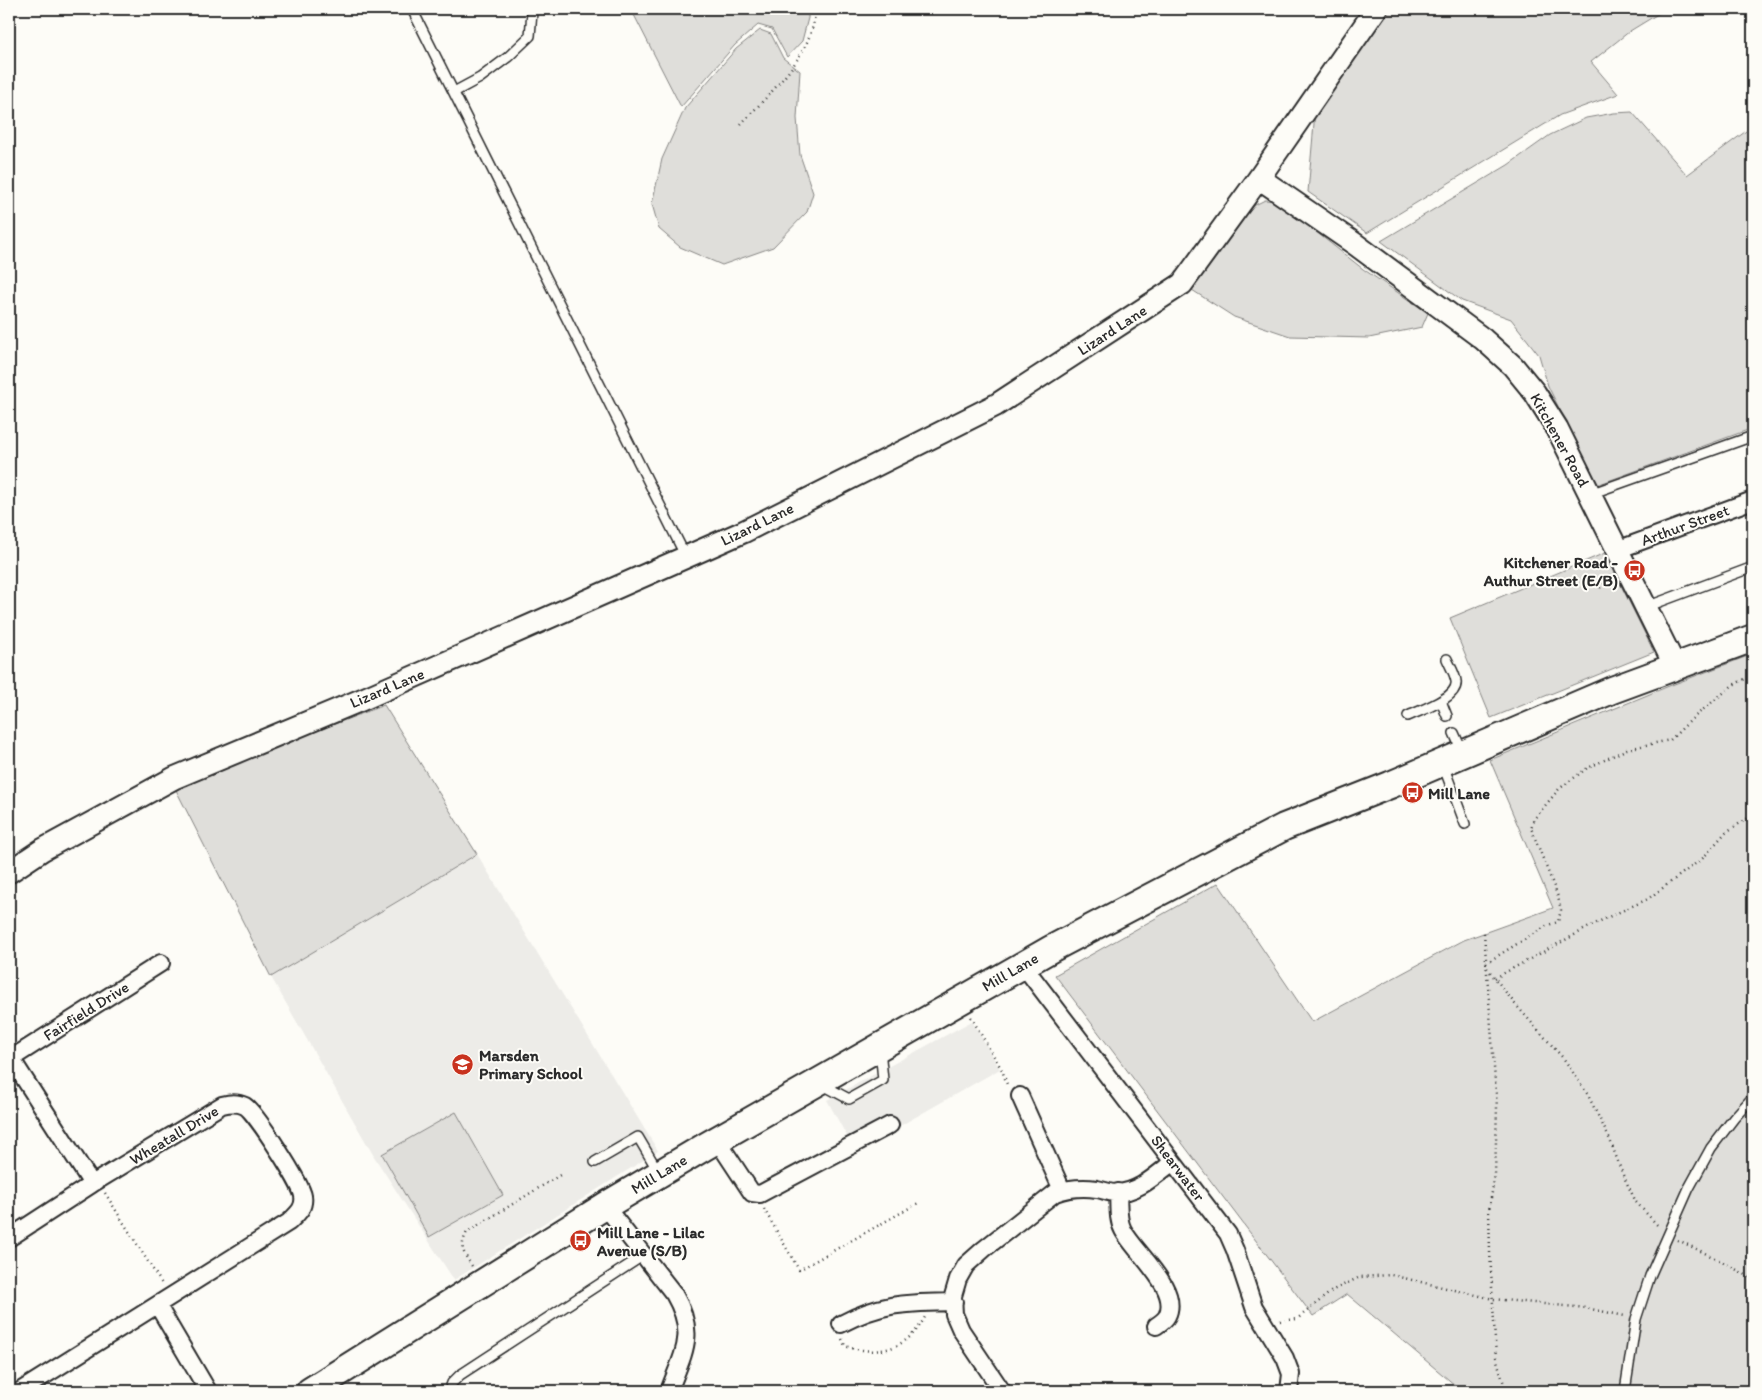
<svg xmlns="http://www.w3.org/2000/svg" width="1762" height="1400" font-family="Itim,sans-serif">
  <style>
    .built { fill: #edece8 }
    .green { fill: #dfdeda; stroke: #858482 }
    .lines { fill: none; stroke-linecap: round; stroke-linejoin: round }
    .service-casing { stroke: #2b2b2b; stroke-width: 12 }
    .minor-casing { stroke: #2b2b2b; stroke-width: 20 }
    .tertiary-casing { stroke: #2b2b2b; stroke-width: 25 }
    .primary-casing { stroke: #2b2b2b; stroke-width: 30 }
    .path { stroke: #2b2b2b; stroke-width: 2.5; stroke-dasharray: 1 4; stroke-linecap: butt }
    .service { stroke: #fdfcf7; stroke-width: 9 }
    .minor { stroke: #fdfcf7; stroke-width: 16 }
    .tertiary { stroke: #fdfcf7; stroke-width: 21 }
    .primary { stroke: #fdfcf7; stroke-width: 26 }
    .labels { text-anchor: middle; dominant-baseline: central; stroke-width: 4; stroke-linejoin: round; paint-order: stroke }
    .street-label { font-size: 16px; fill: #2b2b2b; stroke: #fdfcf7 }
    .poi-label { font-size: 16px; font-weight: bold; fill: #2b2b2b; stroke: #fdfcf7; text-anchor: start }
  </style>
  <rect width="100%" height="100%" fill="#fdfcf7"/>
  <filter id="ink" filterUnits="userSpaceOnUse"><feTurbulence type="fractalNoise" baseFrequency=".02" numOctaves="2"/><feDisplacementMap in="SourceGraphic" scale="10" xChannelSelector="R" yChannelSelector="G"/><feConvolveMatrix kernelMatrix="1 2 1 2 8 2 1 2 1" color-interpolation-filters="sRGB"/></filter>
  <g filter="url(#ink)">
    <path class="built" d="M 477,854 L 658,1151 L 454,1280 L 375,1158 L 271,977 Z
      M 972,1021 L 1000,1069 L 898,1127 L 892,1117 L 849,1140 L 827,1100 Z"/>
    <path class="green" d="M 631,9 L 808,9 L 808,18 L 802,41 L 787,57 L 772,29 L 758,25 L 735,45 L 681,107 Z
      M 1391,9 L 1666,9 L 1630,31 L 1591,62 L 1618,94 L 1560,115 L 1367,233 L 1308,192 L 1315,112 Z
      M 760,30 L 771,34 L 783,58 L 800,71 L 797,118 L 800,155 L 813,193 L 807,212 L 773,247 L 722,265 L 680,247 L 659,229 L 652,204 L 662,159 L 685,108 L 736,49 Z
      M 1632,112 L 1687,175 L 1753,126 L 1753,428 L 1597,485 L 1548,386 L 1539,355 L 1511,319 L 1462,301 L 1381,241 L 1508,165 L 1550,135 L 1586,118 L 1614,113 Z
      M 1265,200 L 1277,201 L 1363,269 L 1428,313 L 1422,327 L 1369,338 L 1290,336 L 1234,317 L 1192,290 L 1236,227 L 1255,205 Z
      M 1605,553 L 1654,652 L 1491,718 L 1450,618 Z
      M 1753,654 L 1753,1391 L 1462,1391 L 1347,1294 L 1313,1316 L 1055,975 L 1218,883 L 1312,1022 L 1464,940 L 1553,908 L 1490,760 L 1669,686 Z
      M 384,705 L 477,854 L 271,977 L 174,786 Z
      M 456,1112 L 503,1195 L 429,1237 L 382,1154 Z"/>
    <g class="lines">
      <defs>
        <path id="service" d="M 412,9 L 686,557
          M 454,92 L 480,78 L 508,57 L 530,36 L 532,12 L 530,9
          M 1590,494 L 1753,436
          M 1646,607 L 1753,567
          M 1441,701 L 1447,716
          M 1408,716 C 1421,710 1459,698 1456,681 C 1455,674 1450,666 1447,659
          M 1454,733 L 1462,751
          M 1443,765 L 1465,824
          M 821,1084 L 849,1099 L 883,1080 L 880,1049
          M 595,1162 L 638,1137 L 658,1171
          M 449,1391 L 452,1383 L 460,1375 L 644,1255
          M 1625,1391 L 1636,1319 L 1650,1276 L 1689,1188 L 1711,1148 L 1734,1118 L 1753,1097"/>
        <path id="minor" d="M 1617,550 L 1753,500
          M 1023,965 L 1228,1234 L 1235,1250 L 1254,1307 L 1285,1358 L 1291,1374 L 1289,1391
          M 9,1055 L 92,1184
          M 9,1060 L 161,963
          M 1020,1096 L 1062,1190
          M 717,1140 L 752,1193 L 760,1194 L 890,1125
          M 1118,1192 C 1119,1205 1117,1219 1123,1230 C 1135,1253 1181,1289 1167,1316 C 1165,1320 1159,1324 1156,1326
          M 605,1206 L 674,1294 C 697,1334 684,1351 669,1391
          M 9,1238 L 92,1184 L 222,1105 C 230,1103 237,1102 245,1106 C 256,1113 301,1183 303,1196 C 305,1208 297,1214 289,1222 L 20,1391
          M 158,1306 L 208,1391
          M 841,1324 C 883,1302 908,1303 954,1302
          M 1002,1391 L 961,1330 L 954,1314 L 953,1296 L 958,1279 L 966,1265 L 984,1249 L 1055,1193 C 1069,1188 1082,1187 1097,1189 C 1103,1190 1110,1193 1116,1193 C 1138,1193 1157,1174 1173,1162"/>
        <path id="tertiary" d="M 1259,178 L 1355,244 L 1483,339 L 1513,366 L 1535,393 L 1557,428 L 1675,666
          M 9,872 L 42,850 L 174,778 L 361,700 L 743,532 L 996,405 L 1182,284 L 1259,178 L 1376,9"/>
        <path id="primary" d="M 310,1391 L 605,1206 L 706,1146 L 1051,949 L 1284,827 L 1390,785 L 1612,690 L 1753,638"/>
      </defs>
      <use href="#service" class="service-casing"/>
      <use href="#minor" class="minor-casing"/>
      <use href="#tertiary" class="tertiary-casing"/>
      <use href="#primary" class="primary-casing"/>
      <path class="path" d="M 741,124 C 769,94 815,53 815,9
        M 1600,588 L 1610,575
        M 1484,933 L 1497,1107 L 1495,1174 L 1489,1210 L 1490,1252 L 1496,1357 L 1506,1391
        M 1486,963 L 1548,925 L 1558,922 L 1561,910 L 1558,897 L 1531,828 L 1534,819 L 1559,789 L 1586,769 L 1627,749 L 1670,740 L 1693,718 L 1733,685 L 1753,675
        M 1487,968 L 1515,1004 L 1564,1059 L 1588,1095 L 1610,1140 L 1623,1175 L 1636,1202 L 1659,1227
        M 1495,978 L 1604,919 L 1648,899 L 1703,858 L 1726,832 L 1753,815
        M 971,1017 L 1002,1070 L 1008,1087
        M 105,1193 L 162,1284
        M 764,1209 L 799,1270 L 920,1202
        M 1678,1240 L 1723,1262 L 1753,1279
        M 472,1266 C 463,1252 459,1248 467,1232 L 560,1175
        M 1280,1321 L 1297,1319 L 1333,1290 L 1360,1277 L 1391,1275 L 1493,1299 L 1586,1308 L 1625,1316
        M 842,1339 L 845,1346 C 879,1357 908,1349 925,1317"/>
      <use href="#service" class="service"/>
      <use href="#minor" class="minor"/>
      <use href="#tertiary" class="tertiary"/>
      <use href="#primary" class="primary"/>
    </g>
  </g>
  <defs>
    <symbol id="bus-disc" viewBox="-11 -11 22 22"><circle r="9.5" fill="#c8321e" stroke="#fdfcf7"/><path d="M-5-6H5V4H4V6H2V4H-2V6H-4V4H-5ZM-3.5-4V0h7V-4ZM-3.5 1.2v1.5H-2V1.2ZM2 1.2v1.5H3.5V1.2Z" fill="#fff"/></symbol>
    <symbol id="school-disc" viewBox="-11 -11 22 22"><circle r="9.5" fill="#c8321e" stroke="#fdfcf7"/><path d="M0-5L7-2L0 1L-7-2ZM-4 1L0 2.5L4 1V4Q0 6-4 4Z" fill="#fff"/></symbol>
  </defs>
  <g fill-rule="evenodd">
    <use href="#bus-disc" x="1622" y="558" width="25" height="25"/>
    <use href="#bus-disc" x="1400" y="780" width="25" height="25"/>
    <use href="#school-disc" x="450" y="1052" width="25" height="25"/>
    <use href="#bus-disc" x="568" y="1228" width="25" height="25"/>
  </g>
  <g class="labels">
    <g class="street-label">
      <text transform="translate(1112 330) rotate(-33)">Lizard Lane</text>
      <text transform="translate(1560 440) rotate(61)">Kitchener Road</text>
      <text transform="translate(757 524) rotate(-26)">Lizard Lane</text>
      <text transform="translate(1685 525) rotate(-20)">Arthur Street</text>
      <text transform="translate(387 688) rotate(-23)">Lizard Lane</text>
      <text transform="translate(1010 972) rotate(-30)">Mill Lane</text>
      <text transform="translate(86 1011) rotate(-32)">Fairfield Drive</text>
      <text transform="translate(174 1135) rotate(-31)">Wheatall Drive</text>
      <text transform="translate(1178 1168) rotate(53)">Shearwater</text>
      <text transform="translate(659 1174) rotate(-31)">Mill Lane</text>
    </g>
    <g class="poi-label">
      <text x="1618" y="562" text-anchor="end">Kitchener Road -<tspan x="1618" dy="18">Authur Street (E/B)</tspan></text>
      <text x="1428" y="793">Mill Lane</text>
      <text x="479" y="1055">Marsden<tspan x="479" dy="18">Primary School</tspan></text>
      <text x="597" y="1232">Mill Lane - Lilac<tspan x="597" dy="18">Avenue (S/B)</tspan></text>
    </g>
  </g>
  <rect width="1762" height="1400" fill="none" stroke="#fdfcf7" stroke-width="30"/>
  <rect x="15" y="15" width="1732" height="1370" fill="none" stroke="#2b2b2b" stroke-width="2" filter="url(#ink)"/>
</svg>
